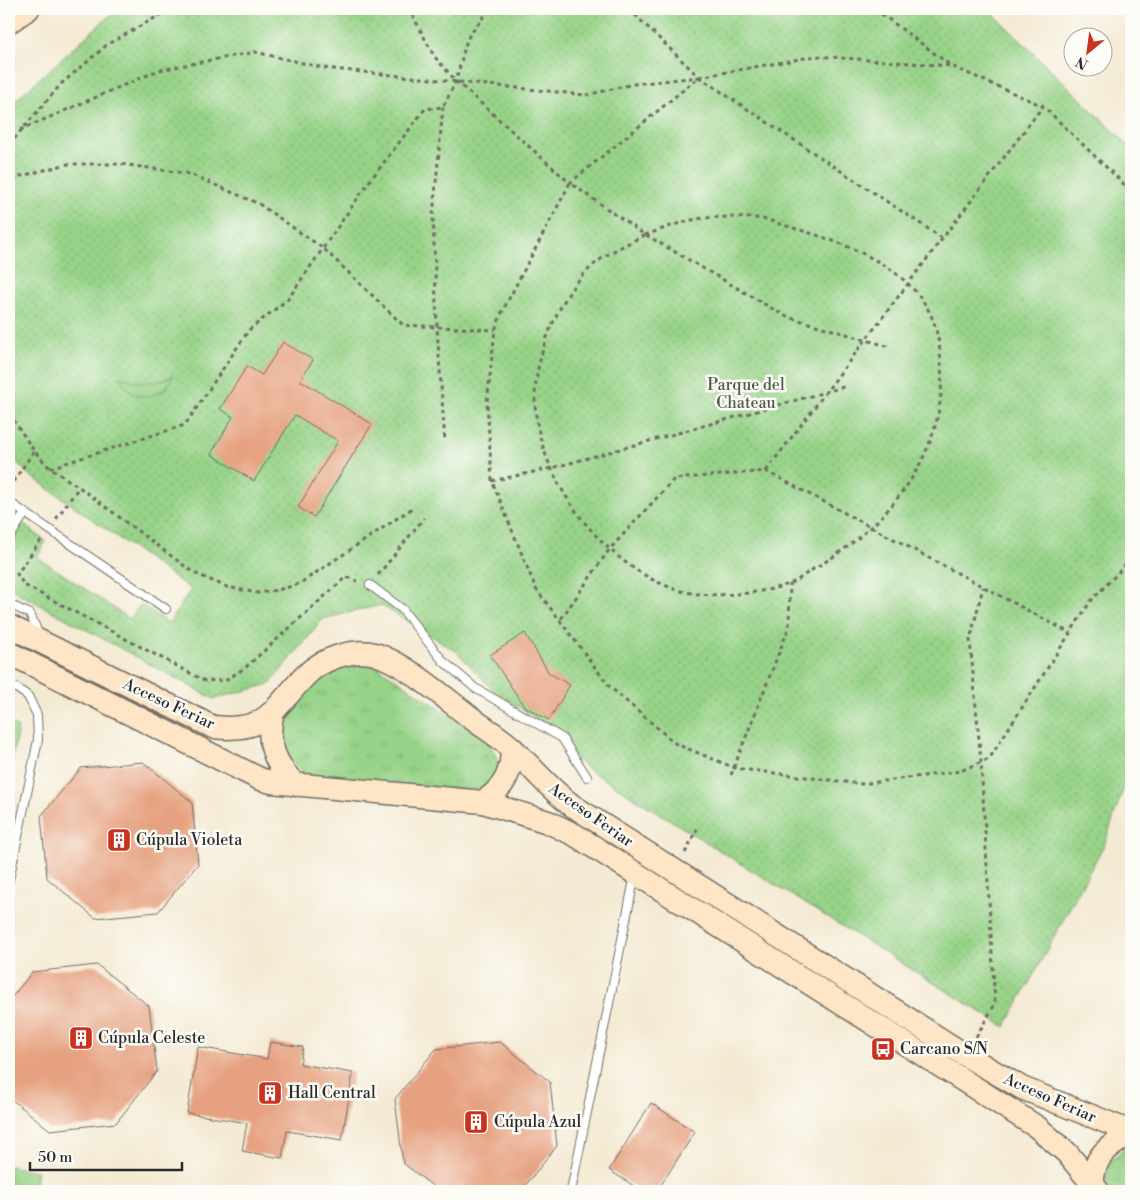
<svg xmlns="http://www.w3.org/2000/svg" width="1140" height="1200" font-family="'Libre Bodoni',serif">
  <style>
    .grass { fill: url(#grass-tufts); stroke: #617f5a }
    .park { fill: url(#park-dots); stroke: #617f5a }
    .garden { fill: #97d388; stroke: #617f5a }
    .building { fill: #e6a180 }
    .lines { fill: none; stroke-linecap: round; stroke-linejoin: round }
    .service-casing { stroke: #716e66; stroke-width: 10 }
    .secondary-casing { stroke: #716e66; stroke-width: 25 }
    .path { stroke: #716e66; stroke-width: 3; stroke-dasharray: 4 4; stroke-linecap: butt }
    .service { stroke: #fff; stroke-width: 8 }
    .secondary { stroke: #fde5c5; stroke-width: 22 }
    .path-bridge { stroke: #716e66; stroke-width: 3; stroke-dasharray: 4 4; stroke-linecap: butt }
    .labels { text-anchor: middle; dominant-baseline: central; stroke-width: 5; stroke-linejoin: round; paint-order: stroke }
    .park-label { font-size: 16px; fill: #4b5d47; stroke: #fdfcf7 }
    .street-label { font-size: 16px; fill: #2b2b2b; stroke: #fdfcf7 }
    .poi-label { font-size: 16px; fill: #2b2b2b; stroke: #fdfcf7; text-anchor: start }
  </style>
  <defs>
    <pattern id="grass-tufts" width="24" height="20" patternUnits="userSpaceOnUse" patternTransform="scale(1.25)"><rect width="24" height="20" fill="#97d388"/><path d="M3 7l-1-3M5 7V3M7 7l1-3M15 17l-1-3M17 17v-4M19 17l1-3" fill="none" stroke="#82b576"/></pattern>
    <pattern id="park-dots" width="8" height="8" patternUnits="userSpaceOnUse" patternTransform="scale(1.25)"><rect width="8" height="8" fill="#97d388"/><path d="M2 2h.1M6 6h.1" fill="none" stroke="#82b576" stroke-width="1.8" stroke-linecap="round"/></pattern>
  </defs>
  <rect width="100%" height="100%" fill="#fdfcf7"/>
  <filter id="ink" filterUnits="userSpaceOnUse"><feTurbulence type="fractalNoise" baseFrequency=".02" numOctaves="2"/><feDisplacementMap in="SourceGraphic" scale="10" xChannelSelector="R" yChannelSelector="G"/><feConvolveMatrix kernelMatrix="1 2 1 2 8 2 1 2 1" color-interpolation-filters="sRGB"/></filter>
  <filter id="wash" filterUnits="userSpaceOnUse"><feTurbulence type="fractalNoise" baseFrequency=".0096" numOctaves="4" result="noise"/><feDisplacementMap in="SourceGraphic" scale="20" xChannelSelector="R" yChannelSelector="G"/><feGaussianBlur stdDeviation="1.12" result="paint"/><feColorMatrix in="noise" values="0 0 0 0 0 0 0 0 0 0 0 0 0 0 0 0 0 1.4 0 .05"/><feComposite in="paint" operator="in"/></filter>
  <g filter="url(#wash)">
    <rect width="100%" height="100%" fill="#f4ead3"/>
    <path class="grass" d="M 355,661 L 372,663 L 488,741 C 502,764 503,775 479,790 L 336,780 L 304,773 L 291,761 L 286,744 L 286,727 L 292,704 L 328,669 Z
      M 9,722 L 18,728 L 9,775 Z
      M 1131,1148 L 1131,1191 L 1110,1191 C 1100,1173 1112,1151 1131,1148 Z
      M 9,1166 L 37,1171 L 34,1191 L 9,1191 Z"/>
    <path class="park" d="M 122,9 L 988,9 L 1131,148 L 1131,766 L 1105,843 L 1005,1027 L 586,768 L 542,722 L 493,690 L 456,651 L 381,605 L 323,619 L 270,684 L 214,699 L 9,588 L 9,513 L 46,541 L 37,557 L 130,619 L 139,606 L 143,606 L 169,623 L 191,589 L 28,474 L 9,454 L 9,106 L 108,17 Z"/>
    <path class="garden" d="M 174,375 L 166,388 L 150,397 L 132,394 L 119,377 C 140,384 154,386 174,375 Z"/>
    <g id="blocks">
      <path class="building" d="M 283,342 L 313,360 L 300,380 L 372,424 L 314,517 L 298,507 L 338,441 L 295,415 L 254,481 L 211,454 L 233,417 L 220,409 L 247,366 L 262,375 Z
        M 525,633 L 549,673 L 570,685 L 549,720 L 524,706 L 490,655 Z
        M 143,762 L 192,802 L 198,864 L 158,912 L 95,918 L 47,878 L 41,816 L 81,768 Z
        M 97,965 L 149,1006 L 157,1071 L 116,1123 L 50,1130 L 9,1097 L 9,1001 L 32,972 Z
        M 270,1042 L 303,1047 L 300,1064 L 353,1073 L 342,1140 L 287,1131 L 282,1158 L 242,1151 L 247,1123 L 187,1113 L 198,1047 L 267,1059 Z
        M 500,1042 L 550,1082 L 557,1146 L 521,1191 L 439,1191 L 403,1163 L 395,1099 L 436,1049 Z
        M 651,1103 L 695,1132 L 657,1191 L 642,1191 L 609,1170 Z"/>
    </g>
  </g>
  <g filter="url(#ink)">
    <use href="#blocks" fill-opacity="0" stroke="#716e66" stroke-width="1"/>
    <g class="lines">
      <defs>
        <path id="service" d="M 9,502 L 166,609
          M 9,538 L 25,513
          M 370,585 L 402,609 L 443,661 L 475,688 L 562,738 L 587,777
          M 9,604 L 30,614 L 39,635
          M 9,683 L 28,696 L 37,715 L 38,740 L 9,880
          M 571,1191 L 635,875"/>
        <path id="secondary" d="M 9,22 L 28,9
          M 9,626 L 213,727 C 268,733 272,710 305,676 C 321,659 353,648 375,654 C 405,663 445,698 470,717 C 484,728 500,737 513,749 C 533,768 550,790 573,806 L 965,1055 L 1022,1088 L 1131,1132
          M 9,653 L 260,779 L 271,782 L 483,802 L 548,822 L 575,835 L 1037,1127 L 1067,1153 L 1098,1191
          M 272,716 C 266,743 276,766 296,785
          M 483,802 C 504,788 512,773 512,748
          M 1093,1186 C 1091,1158 1109,1145 1131,1134"/>
      </defs>
      <use href="#service" class="service-casing"/>
      <use href="#secondary" class="secondary-casing"/>
      <path class="path" d="M 407,9 L 412,14 L 434,56 L 456,81 L 570,183 L 699,77 L 816,56 L 951,66 L 1043,106 L 1131,191
        M 875,9 L 950,65
        M 699,77 L 942,238
        M 586,95 L 634,84 L 699,77 L 629,9
        M 443,107 L 433,216 L 437,328 L 445,442
        M 20,130 L 159,70 L 255,52 L 324,68
        M 9,145 L 61,84 L 108,44 L 171,9
        M 9,188 L 17,177 L 68,164 L 121,164 L 190,174 L 259,204 L 324,249 L 403,325 L 495,330
        M 645,235 C 661,230 677,223 692,220 C 711,216 735,217 754,218 C 766,218 778,224 790,227 C 836,240 900,262 926,306 C 937,323 940,346 941,365 C 948,453 888,526 815,568 C 806,573 798,581 789,584 C 761,594 714,598 685,592 C 608,573 535,478 535,399 C 535,374 542,349 551,327 C 560,307 572,285 588,270 C 604,254 625,245 645,235 L 570,183 L 503,310 L 495,330 L 487,402 L 492,481 L 536,589 L 610,687 L 676,744 L 735,768 L 862,784 L 960,771 L 989,759 L 1090,602 L 1131,559
        M 646,235 L 785,316 L 887,346
        M 9,413 L 34,451 L 50,468 L 79,487 L 194,573 L 227,587 L 257,593 L 278,590 L 299,584 L 414,507
        M 50,468 L 185,425 L 249,330 L 288,299 L 371,179 L 425,109 L 443,107 L 456,81 L 467,39 L 489,9
        M 766,471 L 1043,106
        M 492,481 L 552,468 L 847,386
        M 9,488 L 34,451
        M 56,519 L 79,487
        M 41,540 L 17,574 L 24,585 L 205,681 L 226,680 L 245,668 L 346,577 L 357,581
        M 378,575 L 424,518
        M 561,619 L 609,550 L 674,479 L 766,471 L 1070,633
        M 731,775 L 789,627 L 790,584
        M 685,853 L 697,829
        M 976,1037 L 995,1004 L 981,762 L 970,640 L 983,587"/>
      <use href="#service" class="service"/>
      <use href="#secondary" class="secondary"/>
      <path class="path-bridge" d="M 324,68 L 586,95"/>
    </g>
  </g>
  <defs>
    <symbol id="building-square" viewBox="-11 -11 22 22"><rect x="-9" y="-9" width="18" height="18" rx="4" fill="#c8321e" stroke="#fdfcf7"/><path d="M-4-6H4V6H1V3H-1V6H-4ZM-2.5-4.3h1.7v1.8h-1.7ZM.8-4.3h1.7v1.8H.8ZM-2.5-1h1.7V.8h-1.7ZM.8-1h1.7V.8H.8Z" fill="#fff"/></symbol>
    <symbol id="bus-square" viewBox="-11 -11 22 22"><rect x="-9" y="-9" width="18" height="18" rx="4" fill="#c8321e" stroke="#fdfcf7"/><path d="M-5-6H5V4H4V6H2V4H-2V6H-4V4H-5ZM-3.5-4V0h7V-4ZM-3.5 1.2v1.5H-2V1.2ZM2 1.2v1.5H3.5V1.2Z" fill="#fff"/></symbol>
  </defs>
  <g fill-rule="evenodd">
    <use href="#building-square" x="105" y="826" width="28" height="28"/>
    <use href="#building-square" x="67" y="1024" width="28" height="28"/>
    <use href="#bus-square" x="869" y="1035" width="28" height="28"/>
    <use href="#building-square" x="256" y="1079" width="28" height="28"/>
    <use href="#building-square" x="462" y="1108" width="28" height="28"/>
  </g>
  <g class="labels">
    <g class="park-label">
      <text x="746" y="385">Parque del<tspan x="746" dy="18">Chateau</tspan></text>
    </g>
    <g class="street-label">
      <text transform="translate(169 704) rotate(25)">Acceso Feriar</text>
      <text transform="translate(591 815) rotate(35)">Acceso Feriar</text>
      <text transform="translate(1050 1098) rotate(24)">Acceso Feriar</text>
    </g>
    <g class="poi-label">
      <text x="136" y="840">Cúpula Violeta</text>
      <text x="98" y="1038">Cúpula Celeste</text>
      <text x="900" y="1049">Carcano S/N</text>
      <text x="288" y="1093">Hall Central</text>
      <text x="494" y="1122">Cúpula Azul</text>
    </g>
  </g>
  <rect width="1140" height="1200" fill="none" stroke="#fdfcf7" stroke-width="30"/>
  <g transform="translate(1088 52) rotate(209)"><circle r="24" fill="#fdfcf7" stroke="#a9a8a5"/>
  <path d="M0-4L9 19L0 12L-9 19Z" fill="#c8321e"/>
  <text y="-8" font-size="14" font-weight="bold" text-anchor="middle" fill="#2b2b2b">N</text>
  </g>
  <path d="M30 1162v8h152v-8" fill="none" stroke="#2b2b2b" stroke-width="2.5"/>
  <text x="38" y="1162" font-size="15" fill="#2b2b2b" stroke="#fdfcf7" stroke-width="4" paint-order="stroke">50 m</text>
</svg>
